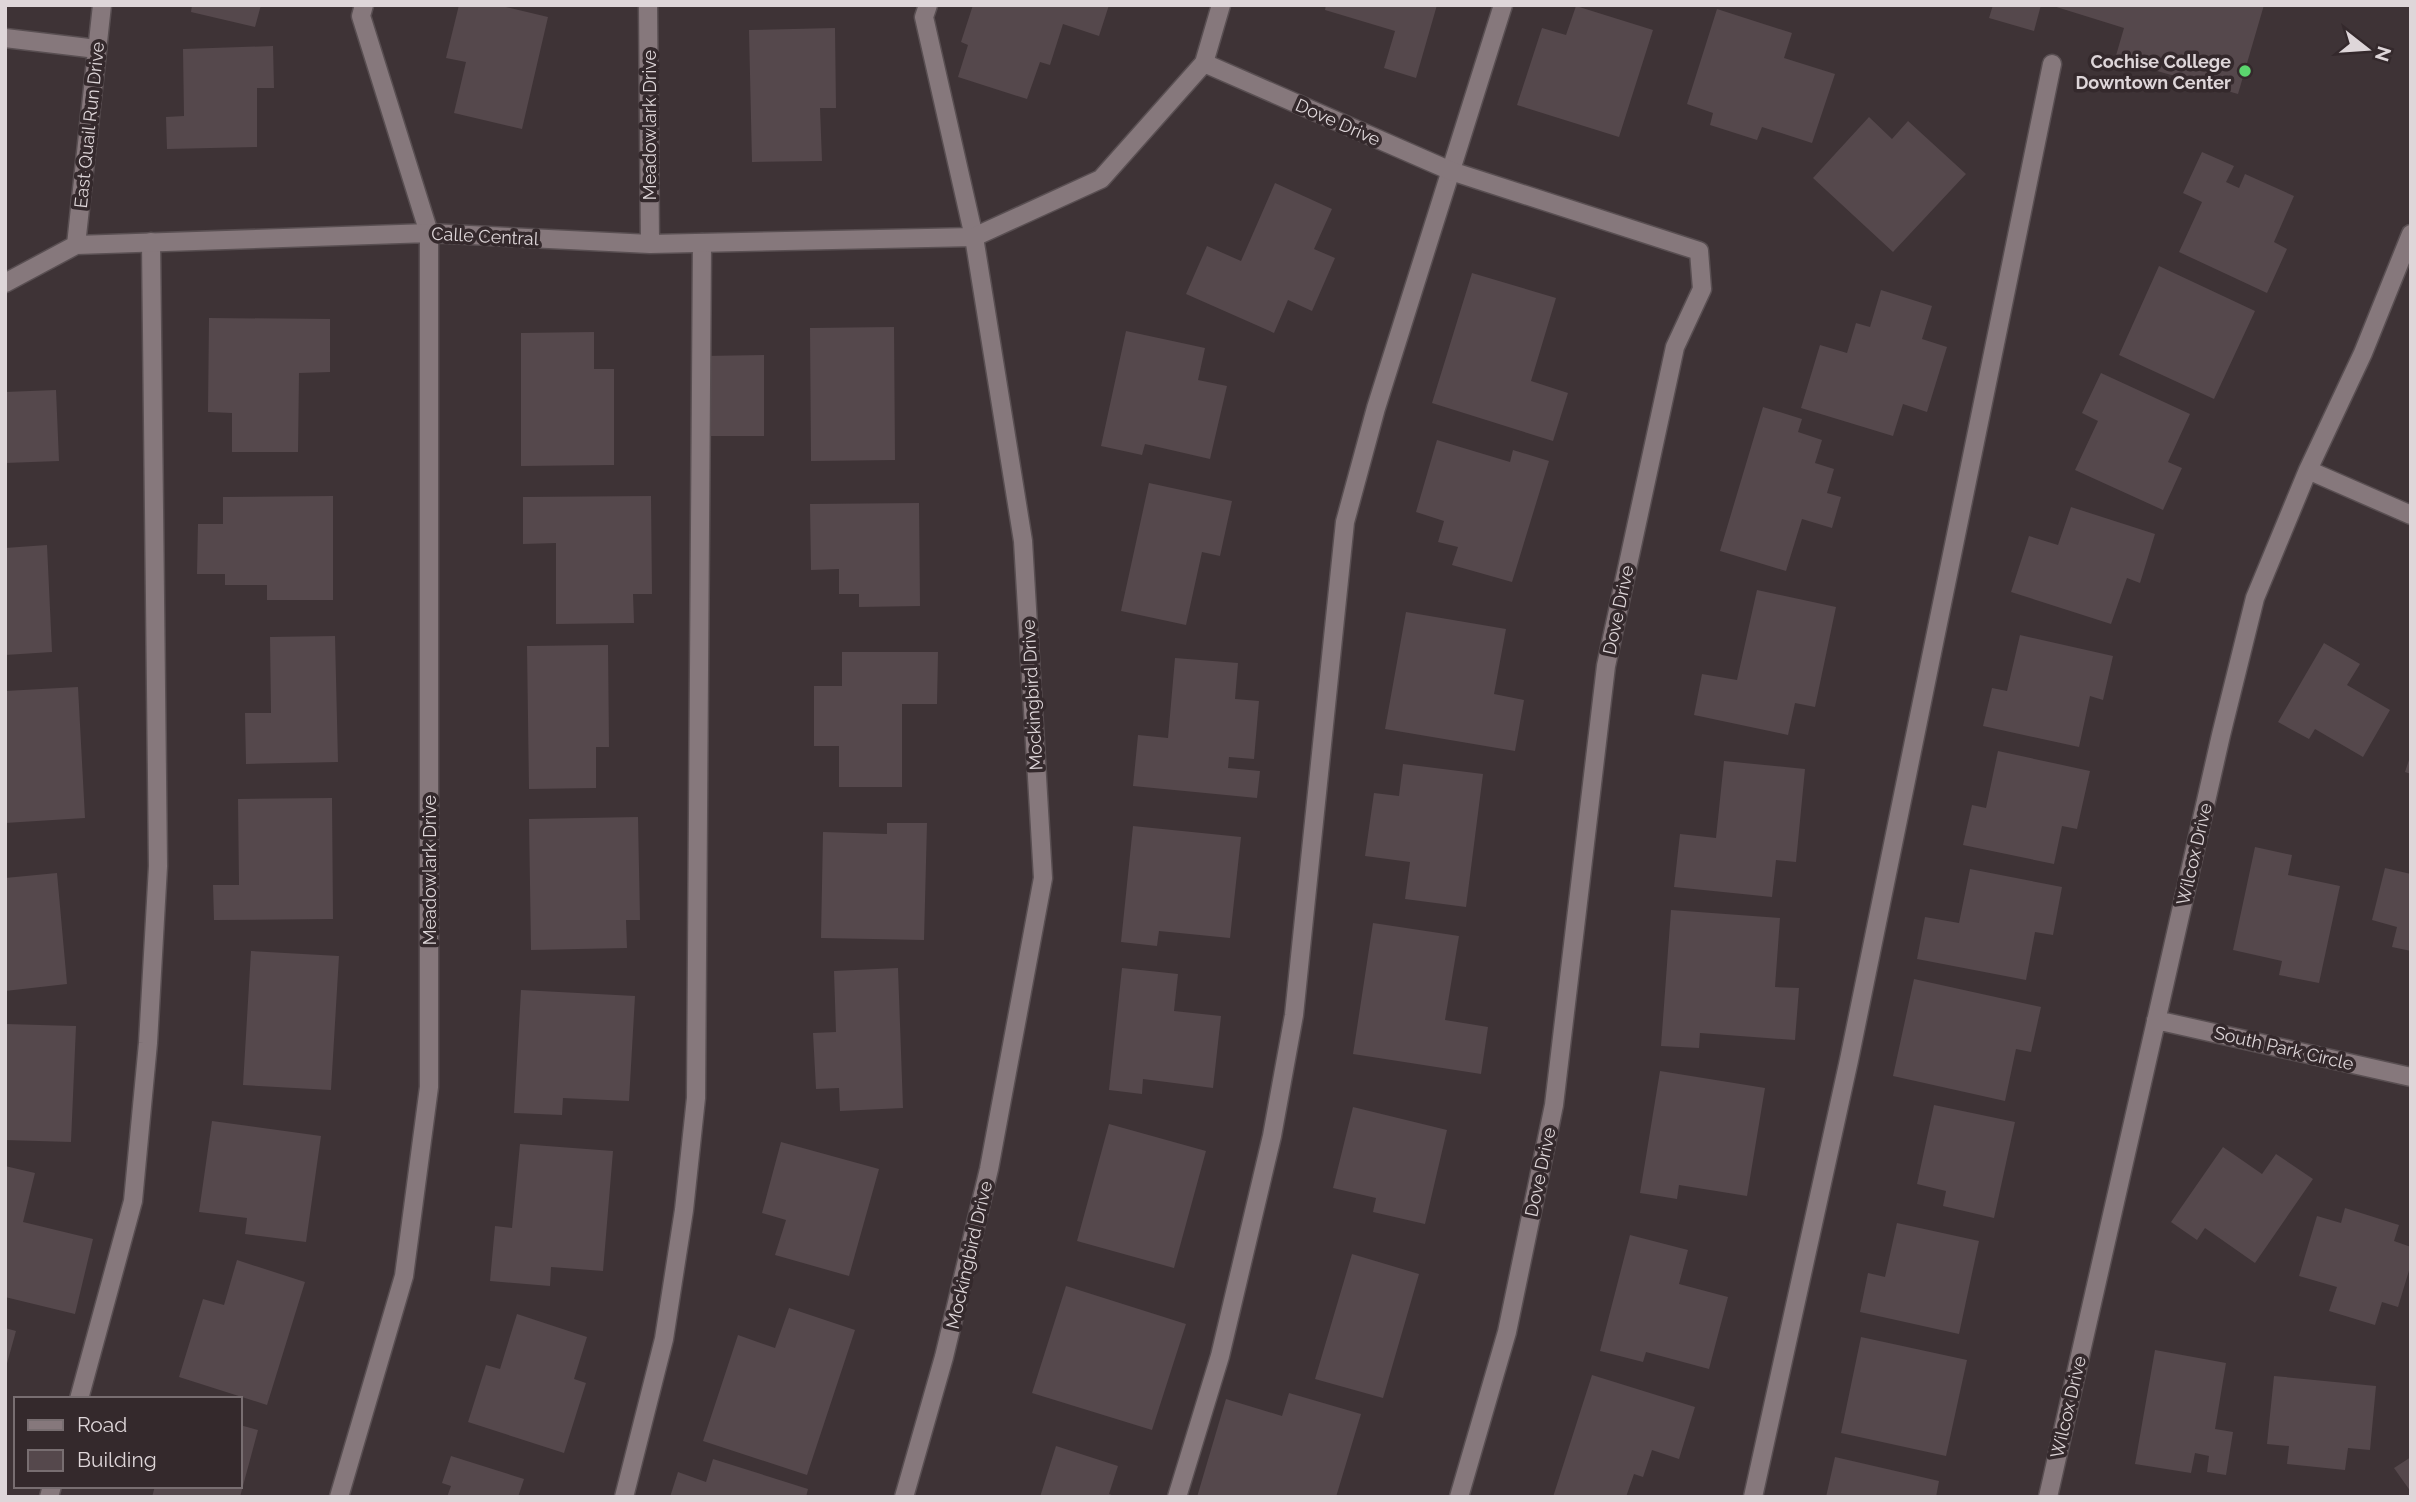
<svg xmlns="http://www.w3.org/2000/svg" width="2416" height="1502" font-family="Raleway,sans-serif">
  <style>
    .building { fill: #55484c }
    .lines { fill: none; stroke-linecap: round; stroke-linejoin: round }
    .lane-casing { stroke: #594f52; stroke-width: 21 }
    .street-casing { stroke: #594f52; stroke-width: 21 }
    .lane { stroke: #86787c; stroke-width: 18 }
    .street { stroke: #86787c; stroke-width: 18 }
    .poi-dot { fill: #5bd56e; stroke: #34292c; stroke-width: 2.5 }
    .labels { text-anchor: middle; dominant-baseline: central; stroke-width: 7; stroke-linejoin: round; paint-order: stroke }
    .poi-label { font-size: 18px; font-weight: bold; fill: #ded6d9; stroke: #34292c; text-anchor: end }
    .street-label { font-size: 18px; fill: #ded6d9; stroke: #34292c }
  </style>
  <rect width="100%" height="100%" fill="#3e3336"/>
  <path class="building" d="M 192,5 L 261,5 L 255,27 L 191,12 Z
    M 459,5 L 497,5 L 548,17 L 522,129 L 454,113 L 466,62 L 446,58 Z
    M 973,5 L 1109,5 L 1099,36 L 1063,24 L 1050,65 L 1040,62 L 1027,99 L 958,77 L 968,45 L 961,42 Z
    M 1326,5 L 1437,5 L 1416,78 L 1384,68 L 1395,31 L 1325,10 Z
    M 1993,5 L 2041,5 L 2034,31 L 1989,18 Z
    M 2050,5 L 2264,5 L 2238,94 L 2115,59 L 2124,28 Z
    M 1576,6 L 1653,30 L 1619,137 L 1517,105 L 1542,28 L 1566,35 Z
    M 1717,9 L 1792,33 L 1784,58 L 1835,74 L 1812,143 L 1762,127 L 1757,140 L 1710,125 L 1713,113 L 1687,104 Z
    M 835,28 L 836,108 L 820,108 L 822,161 L 752,162 L 749,30 Z
    M 273,46 L 274,88 L 257,88 L 257,147 L 167,149 L 166,117 L 184,116 L 183,49 Z
    M 1869,117 L 1892,139 L 1908,121 L 1966,174 L 1893,252 L 1813,178 Z
    M 2202,152 L 2234,166 L 2226,182 L 2239,188 L 2245,174 L 2294,196 L 2274,242 L 2287,249 L 2267,293 L 2179,252 L 2202,202 L 2183,193 Z
    M 1275,183 L 1332,209 L 1314,249 L 1335,258 L 1312,311 L 1288,300 L 1274,333 L 1186,294 L 1207,246 L 1241,261 Z
    M 2159,266 L 2255,311 L 2214,399 L 2119,355 Z
    M 1472,273 L 1556,298 L 1531,381 L 1568,393 L 1553,441 L 1432,403 Z
    M 1881,290 L 1932,306 L 1922,339 L 1947,347 L 1927,412 L 1903,404 L 1893,436 L 1801,408 L 1820,345 L 1847,353 L 1856,323 L 1870,327 Z
    M 209,318 L 330,319 L 330,372 L 299,373 L 298,452 L 232,452 L 232,413 L 208,412 Z
    M 894,327 L 895,460 L 811,461 L 810,328 Z
    M 1126,331 L 1205,348 L 1198,380 L 1227,386 L 1210,459 L 1145,444 L 1142,455 L 1101,446 Z
    M 594,332 L 594,369 L 614,369 L 614,465 L 521,466 L 521,333 Z
    M 764,355 L 764,436 L 704,436 L 703,356 Z
    M 2101,373 L 2190,414 L 2168,462 L 2182,468 L 2163,510 L 2075,470 L 2098,421 L 2082,413 Z
    M 56,390 L 59,461 L 5,463 L 5,392 Z
    M 1763,407 L 1802,419 L 1798,432 L 1822,440 L 1815,463 L 1834,469 L 1827,493 L 1841,497 L 1832,528 L 1802,519 L 1786,571 L 1720,551 Z
    M 1437,440 L 1510,462 L 1513,450 L 1549,461 L 1512,582 L 1452,565 L 1458,547 L 1438,542 L 1444,521 L 1416,512 Z
    M 1149,483 L 1232,501 L 1220,556 L 1202,552 L 1186,625 L 1121,611 Z
    M 333,496 L 333,600 L 267,600 L 267,585 L 225,585 L 225,574 L 197,574 L 198,524 L 223,524 L 223,497 Z
    M 651,496 L 652,594 L 633,594 L 634,623 L 556,624 L 556,543 L 523,544 L 523,497 Z
    M 919,503 L 920,606 L 859,607 L 859,594 L 839,594 L 839,569 L 811,570 L 810,504 Z
    M 2071,507 L 2155,534 L 2140,583 L 2127,578 L 2111,624 L 2011,592 L 2029,536 L 2058,545 Z
    M 47,545 L 52,652 L 5,655 L 5,548 Z
    M 1757,590 L 1836,607 L 1815,707 L 1795,703 L 1788,735 L 1694,715 L 1702,674 L 1737,680 Z
    M 1406,612 L 1506,629 L 1494,694 L 1524,700 L 1515,751 L 1385,729 Z
    M 2020,635 L 2113,656 L 2103,700 L 2090,696 L 2079,747 L 1983,726 L 1992,688 L 2007,691 Z
    M 335,636 L 338,762 L 246,764 L 245,713 L 271,713 L 270,637 Z
    M 2324,643 L 2360,664 L 2347,685 L 2390,710 L 2363,757 L 2315,729 L 2309,739 L 2278,722 Z
    M 608,645 L 609,747 L 596,747 L 596,788 L 529,789 L 527,646 Z
    M 842,652 L 938,652 L 937,704 L 902,704 L 902,787 L 839,787 L 839,746 L 814,746 L 814,686 L 842,686 Z
    M 1175,658 L 1238,663 L 1235,699 L 1259,701 L 1254,759 L 1229,757 L 1228,768 L 1260,771 L 1257,798 L 1133,786 L 1138,735 L 1168,738 Z
    M 78,687 L 85,818 L 5,823 L 5,691 Z
    M 1998,751 L 2090,771 L 2077,829 L 2062,826 L 2054,864 L 1963,845 L 1972,805 L 1986,808 Z
    M 2411,754 L 2411,774 L 2405,772 Z
    M 1724,761 L 1805,769 L 1796,862 L 1776,860 L 1772,897 L 1674,887 L 1680,834 L 1716,838 Z
    M 1403,764 L 1483,774 L 1466,907 L 1405,899 L 1410,862 L 1365,856 L 1374,793 L 1399,796 Z
    M 332,798 L 333,919 L 214,920 L 213,885 L 239,885 L 238,799 Z
    M 638,817 L 640,920 L 626,920 L 627,948 L 531,950 L 529,819 Z
    M 887,823 L 927,823 L 924,940 L 821,938 L 823,832 L 887,834 Z
    M 1133,826 L 1241,837 L 1230,938 L 1159,931 L 1157,946 L 1121,942 Z
    M 2255,847 L 2292,855 L 2288,875 L 2340,886 L 2319,983 L 2279,975 L 2282,961 L 2233,950 Z
    M 2385,868 L 2411,874 L 2411,951 L 2392,947 L 2397,927 L 2372,920 Z
    M 1970,869 L 2062,887 L 2053,935 L 2035,932 L 2026,980 L 1917,959 L 1925,917 L 1959,923 Z
    M 57,873 L 67,984 L 5,991 L 5,878 Z
    M 1671,910 L 1780,918 L 1775,987 L 1799,988 L 1795,1040 L 1700,1033 L 1699,1048 L 1661,1046 Z
    M 1373,923 L 1459,936 L 1445,1020 L 1488,1027 L 1481,1074 L 1353,1054 Z
    M 251,951 L 339,956 L 331,1090 L 243,1085 Z
    M 898,968 L 903,1108 L 840,1111 L 839,1088 L 816,1089 L 813,1033 L 836,1032 L 834,971 Z
    M 1122,968 L 1178,974 L 1174,1011 L 1221,1016 L 1213,1088 L 1143,1079 L 1142,1094 L 1109,1090 Z
    M 1914,979 L 2041,1007 L 2031,1052 L 2016,1049 L 2005,1101 L 1893,1076 Z
    M 521,990 L 635,996 L 629,1101 L 563,1098 L 562,1115 L 514,1113 Z
    M 5,1024 L 76,1026 L 71,1142 L 5,1140 Z
    M 1660,1071 L 1765,1088 L 1747,1196 L 1679,1185 L 1677,1199 L 1640,1193 Z
    M 1934,1105 L 2015,1122 L 1994,1218 L 1943,1206 L 1946,1191 L 1917,1184 Z
    M 1353,1107 L 1447,1130 L 1425,1224 L 1373,1212 L 1376,1198 L 1333,1188 Z
    M 212,1121 L 321,1136 L 306,1242 L 245,1234 L 247,1218 L 199,1212 Z
    M 1109,1124 L 1206,1151 L 1174,1268 L 1077,1241 Z
    M 781,1142 L 879,1169 L 849,1276 L 775,1255 L 786,1220 L 762,1213 Z
    M 520,1144 L 613,1151 L 603,1271 L 551,1267 L 550,1286 L 490,1281 L 495,1226 L 512,1228 Z
    M 2223,1147 L 2262,1174 L 2276,1154 L 2313,1179 L 2255,1263 L 2205,1228 L 2197,1240 L 2171,1222 Z
    M 5,1166 L 35,1173 L 23,1222 L 93,1239 L 75,1314 L 5,1297 Z
    M 2345,1208 L 2399,1225 L 2394,1241 L 2411,1247 L 2411,1264 L 2398,1307 L 2382,1302 L 2375,1325 L 2329,1311 L 2337,1287 L 2299,1276 L 2317,1216 L 2341,1223 Z
    M 1897,1223 L 1979,1241 L 1959,1334 L 1860,1312 L 1868,1273 L 1885,1277 Z
    M 1630,1235 L 1688,1250 L 1679,1284 L 1728,1297 L 1709,1369 L 1646,1352 L 1643,1362 L 1600,1351 Z
    M 1352,1254 L 1419,1274 L 1383,1398 L 1315,1379 Z
    M 237,1260 L 305,1282 L 267,1405 L 179,1377 L 203,1299 L 224,1305 Z
    M 1066,1286 L 1186,1324 L 1152,1430 L 1032,1393 Z
    M 789,1308 L 855,1330 L 807,1475 L 703,1441 L 738,1335 L 775,1348 Z
    M 517,1314 L 587,1337 L 574,1379 L 586,1383 L 564,1453 L 468,1422 L 486,1365 L 500,1369 Z
    M 5,1328 L 16,1331 L 6,1367 L 5,1367 Z
    M 1861,1337 L 1967,1360 L 1946,1456 L 1841,1433 Z
    M 2155,1350 L 2226,1363 L 2215,1429 L 2233,1432 L 2226,1475 L 2207,1472 L 2209,1456 L 2195,1453 L 2191,1473 L 2135,1464 Z
    M 1592,1375 L 1695,1407 L 1679,1459 L 1652,1450 L 1643,1477 L 1634,1474 L 1626,1497 L 1553,1497 Z
    M 2274,1376 L 2376,1386 L 2370,1450 L 2348,1448 L 2345,1470 L 2287,1464 L 2289,1446 L 2267,1444 Z
    M 1289,1393 L 1361,1414 L 1336,1497 L 1197,1497 L 1226,1399 L 1282,1416 Z
    M 240,1425 L 258,1430 L 240,1497 L 152,1497 L 155,1486 L 240,1486 Z
    M 1056,1446 L 1118,1466 L 1109,1494 L 1117,1497 L 1040,1497 Z
    M 451,1456 L 524,1479 L 518,1497 L 447,1497 L 451,1486 L 442,1483 Z
    M 1835,1457 L 1939,1481 L 1936,1497 L 1826,1497 Z
    M 2411,1457 L 2411,1492 L 2394,1468 Z
    M 713,1459 L 808,1489 L 806,1497 L 670,1497 L 678,1472 L 706,1482 Z"/>
  <g class="lines">
    <defs>
      <path id="lane" d="M 364,5 L 361,16 L 429,233
        M 928,5 L 924,17 L 974,237
        M 5,38 L 97,49
        M 79,1399 L 133,1201 L 148,1043 L 158,866 L 151,242
        M 49,1497 L 52,1486
        M 624,1497 L 664,1339 L 684,1210 L 696,1098 L 702,243
        M 1177,1497 L 1220,1356 L 1272,1136 L 1294,1015 L 1345,522 L 1376,408 L 1503,5
        M 1753,1497 L 1849,1060 L 2052,64"/>
      <path id="street" d="M 648,5 L 650,244
        M 1204,63 L 1451,171 L 1699,251 L 1702,289 L 1675,347 L 1606,666 L 1554,1105 L 1507,1332 L 1459,1497
        M 76,245 L 102,5
        M 5,283 L 76,245 L 429,233 L 650,244 L 974,237
        M 2308,470 L 2411,515
        M 2156,1020 L 2411,1077
        M 339,1497 L 404,1276 L 429,1087 L 429,233
        M 904,1497 L 944,1357 L 989,1169 L 1043,878 L 1023,541 L 974,237 L 1101,179 L 1204,63 L 1221,5
        M 2048,1497 L 2221,735 L 2255,598 L 2308,470 L 2363,353 L 2411,234"/>
    </defs>
    <use href="#lane" class="lane-casing"/>
    <use href="#street" class="street-casing"/>
    <use href="#lane" class="lane"/>
    <use href="#street" class="street"/>
  </g>
  <circle class="poi-dot" cx="2245" cy="71" r="7"/>
  <g class="labels">
    <g class="poi-label">
      <text x="2231" y="61">Cochise College<tspan x="2231" dy="21">Downtown Center</tspan></text>
    </g>
    <g class="street-label">
      <text transform="translate(1338 122) rotate(24)">Dove Drive</text>
      <text transform="translate(89 125) rotate(-84)">East Quail Run Drive</text>
      <text transform="translate(649 125) rotate(-90)">Meadowlark Drive</text>
      <text transform="translate(485 236) rotate(3)">Calle Central</text>
      <text transform="translate(1618 610) rotate(-78)">Dove Drive</text>
      <text transform="translate(1032 695) rotate(-93)">Mockingbird Drive</text>
      <text transform="translate(2194 854) rotate(-77)">Wilcox Drive</text>
      <text transform="translate(429 870) rotate(-90)">Meadowlark Drive</text>
      <text transform="translate(2284 1048) rotate(13)">South Park Circle</text>
      <text transform="translate(1540 1172) rotate(-78)">Dove Drive</text>
      <text transform="translate(969 1255) rotate(-77)">Mockingbird Drive</text>
      <text transform="translate(2068 1407) rotate(-77)">Wilcox Drive</text>
    </g>
  </g>
  <rect width="2416" height="1502" fill="none" stroke="#ded6d9" stroke-width="14"/>
  <rect x="14" y="1397" width="228" height="91" fill="#34292c" stroke="#786e71" stroke-width="2"/>
  <rect x="28" y="1420" width="35" height="10" fill="#86787c" stroke="#786e71" stroke-width="2"/>
  <text x="77" y="1432" font-size="21" fill="#ded6d9">Road</text>
  <rect x="28" y="1450" width="35" height="21" fill="#55484c" stroke="#786e71" stroke-width="2"/>
  <text x="77" y="1467" font-size="21" fill="#ded6d9">Building</text>
  <g transform="translate(2367 49) rotate(107)" stroke="#34292c" stroke-width="5" paint-order="stroke">
  <path d="M0-5L12 26L0 18L-12 26Z" fill="#ded6d9"/>
  <text y="-10" font-size="19" font-weight="bold" text-anchor="middle" fill="#ded6d9">N</text>
  </g>
</svg>
